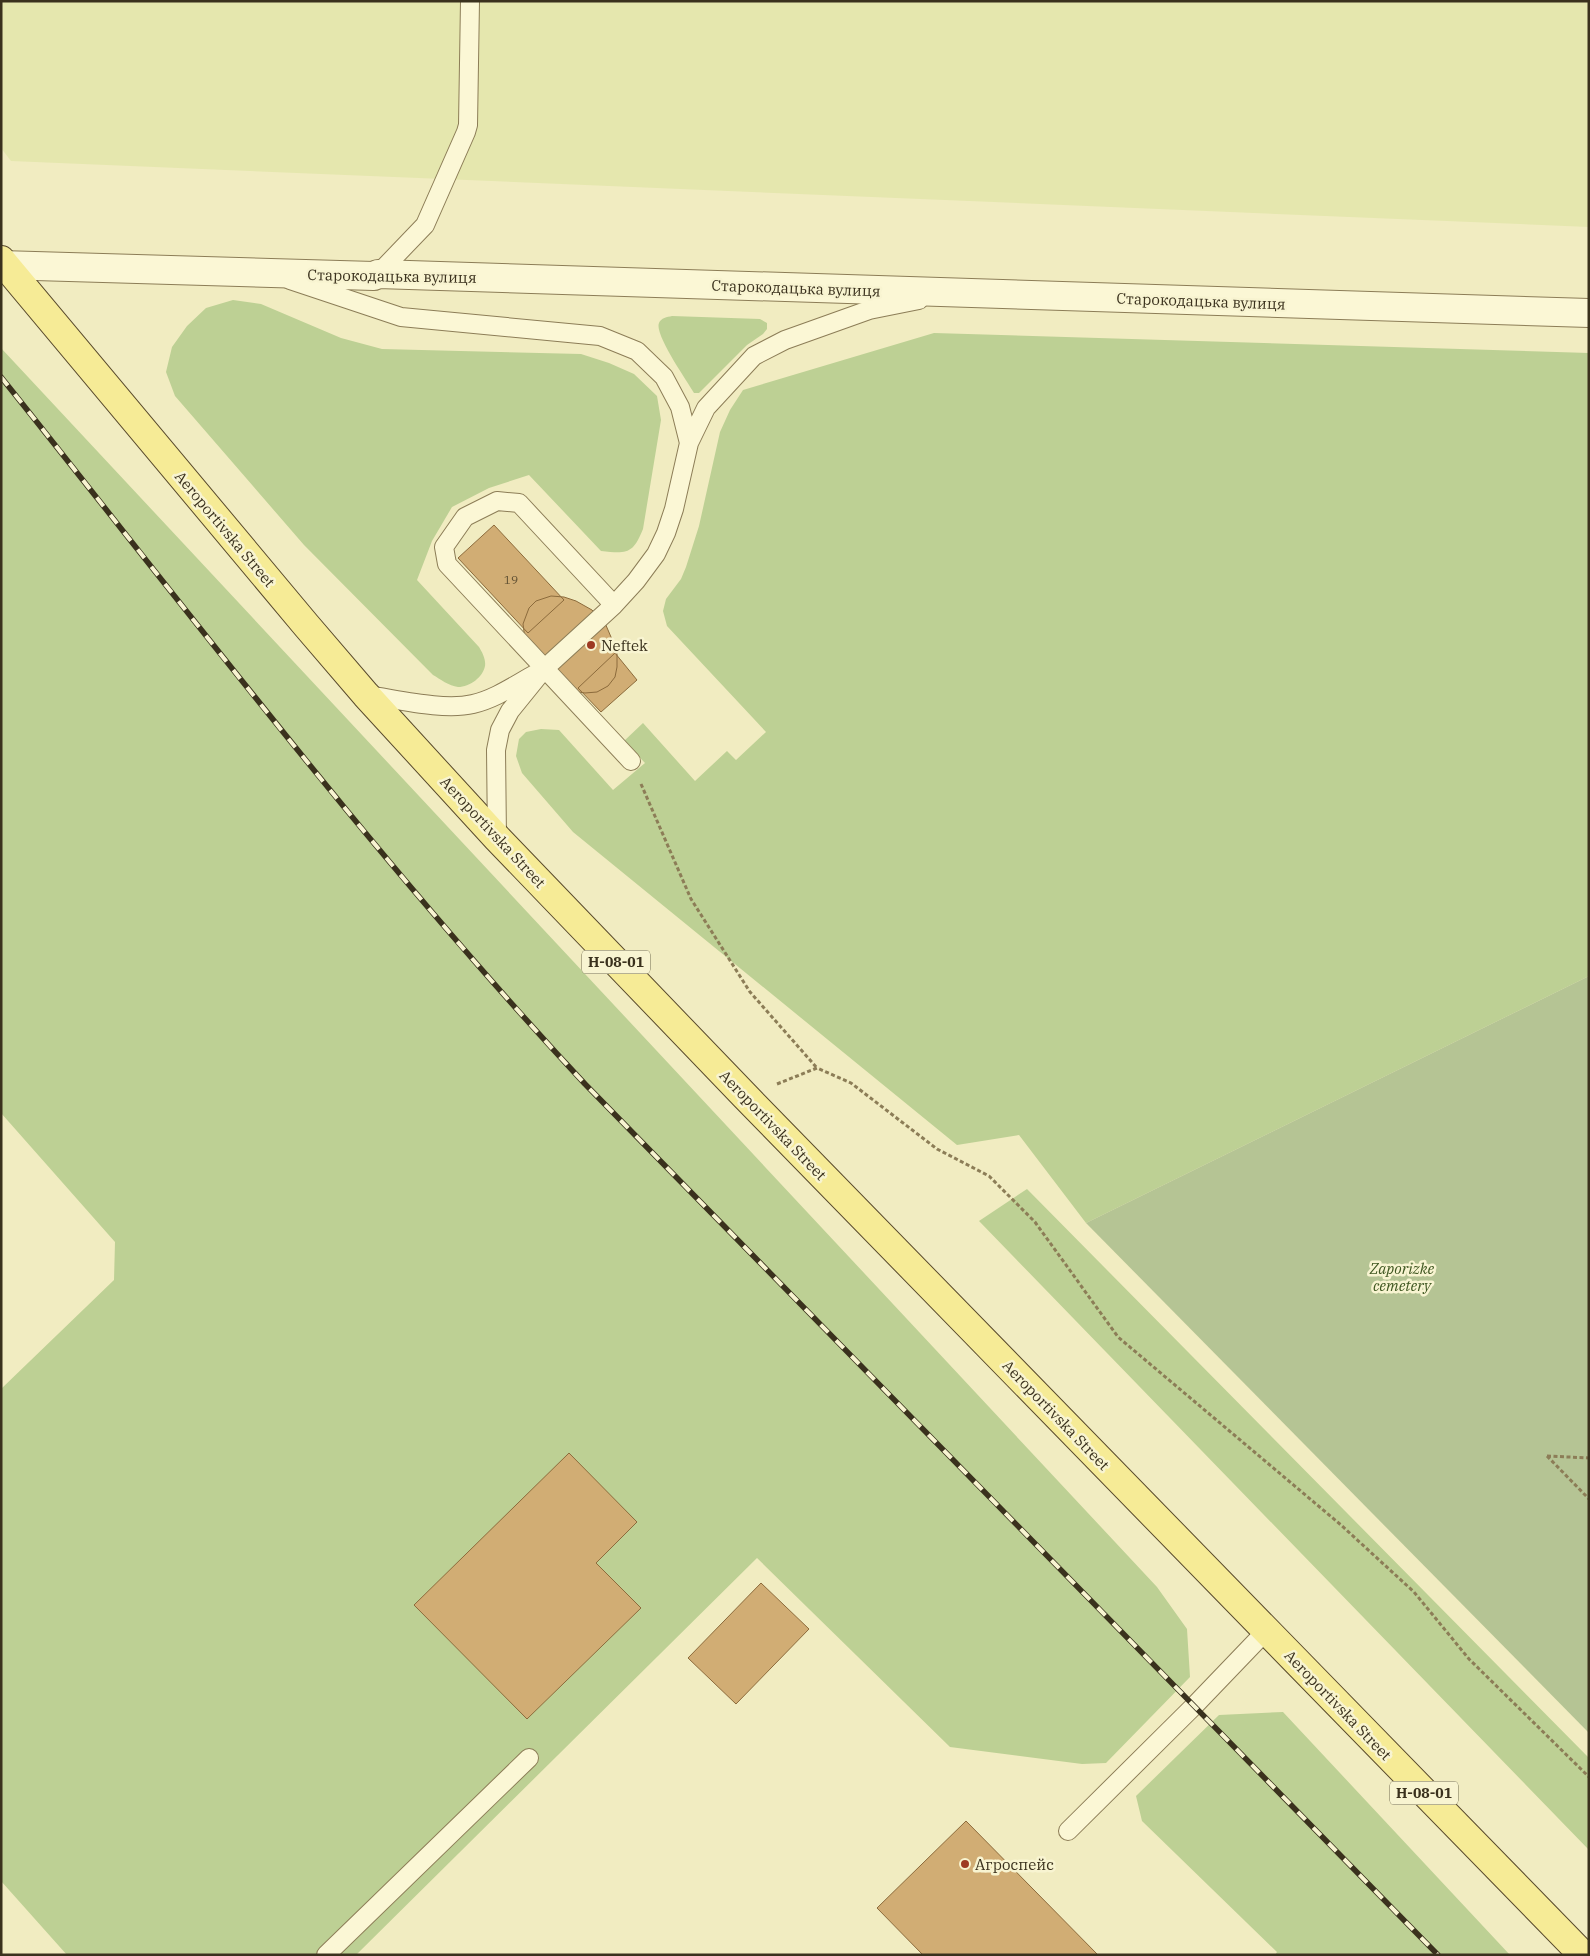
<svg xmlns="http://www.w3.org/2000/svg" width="1590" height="1956" font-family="'IBM Plex Serif',serif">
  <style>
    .farmland { fill: #e5e7ae }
    .green { fill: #bdd094 }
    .cemetery { fill: #b5c494 }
    .building { fill: #d1ad74; stroke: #8c6b3c }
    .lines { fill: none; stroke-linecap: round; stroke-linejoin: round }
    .service-casing { stroke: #8c7d57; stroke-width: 20 }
    .tertiary-casing { stroke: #8c7d57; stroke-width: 30 }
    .primary-casing { stroke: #594a2c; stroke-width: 30 }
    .path { stroke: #8c7d57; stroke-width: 3; stroke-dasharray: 4 2.5; stroke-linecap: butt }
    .service { stroke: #fbf7d5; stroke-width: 18 }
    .tertiary { stroke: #fbf7d5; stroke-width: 28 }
    .primary { stroke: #f6eb96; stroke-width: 28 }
    .rail-casing { stroke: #3a311d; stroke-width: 5.5 }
    .rail { stroke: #f8f4d1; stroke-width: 4; stroke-dasharray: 11; stroke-linecap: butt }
    .poi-dot { fill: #9e3a23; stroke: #f8f4d1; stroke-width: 2 }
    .labels { text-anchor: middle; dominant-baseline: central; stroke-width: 5; stroke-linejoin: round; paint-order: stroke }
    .number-label { font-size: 12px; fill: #605033 }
    .shield { fill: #f8f4d1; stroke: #736c53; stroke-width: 1 }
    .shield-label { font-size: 14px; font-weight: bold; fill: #3a311d }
    .street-label { font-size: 15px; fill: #3a311d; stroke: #f8f4d1 }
    .poi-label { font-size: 15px; fill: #3a311d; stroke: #f8f4d1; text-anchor: start }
    .park-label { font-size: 15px; font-style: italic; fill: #405822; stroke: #f8f4d1 }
  </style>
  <rect width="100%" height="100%" fill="#f1ecc1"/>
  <path class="farmland" d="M 1,1 L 1589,1 L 1589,227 L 11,161 L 1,148 Z"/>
  <path class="green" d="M 233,300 L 261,304 L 341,338 L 382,349 L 581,354 L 609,363 L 634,374 L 657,396 L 661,420 L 643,529 C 633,554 627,554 601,551 L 529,475 L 489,488 L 452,507 L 432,541 L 417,580 L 479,647 C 482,652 486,659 485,666 C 483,677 470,687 458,687 C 449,686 440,679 433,675 L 304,545 L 175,396 L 166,372 L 172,347 L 187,326 L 206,308 Z
    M 672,316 L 760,319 L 767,323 L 767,329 L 763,334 L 747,345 L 699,393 L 694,393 C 687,381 654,334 659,323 C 661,318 667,317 672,316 Z
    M 934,333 L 1589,353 L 1589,976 L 1086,1223 L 1019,1135 L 957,1145 L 573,832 L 522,773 L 516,756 L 519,739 L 526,732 L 541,729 L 559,730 L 613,790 L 645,763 L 624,741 L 643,723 L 695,781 L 727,751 L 736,760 L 766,732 L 667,626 L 663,611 L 666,599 L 681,579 L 686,567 L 699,526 L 720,432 L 730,410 L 743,390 Z
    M 1,348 L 1157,1587 L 1187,1629 L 1190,1677 L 1106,1763 L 1082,1764 L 950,1747 L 757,1558 L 356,1955 L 67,1955 L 1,1881 L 1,1389 L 114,1280 L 115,1242 L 1,1113 Z
    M 1027,1189 L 1589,1758 L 1589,1850 L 979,1221 Z
    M 1283,1712 L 1510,1955 L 1275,1955 L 1277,1952 L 1142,1821 L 1136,1796 L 1219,1715 Z"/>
  <path class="cemetery" d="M 1589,976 L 1589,1733 L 1086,1223 Z"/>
  <path class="building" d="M 494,525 L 564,600 L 528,633 L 458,558 Z
    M 551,596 L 564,597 L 576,601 L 592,610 L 605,623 L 617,651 L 617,667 L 615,677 L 608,686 L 597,692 L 585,693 L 572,691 L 525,639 L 523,624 L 529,608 L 536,601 Z
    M 615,653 L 637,680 L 601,712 L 578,688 Z
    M 569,1453 L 637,1522 L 596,1563 L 641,1608 L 527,1719 L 414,1605 Z
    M 761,1583 L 809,1629 L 736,1704 L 688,1658 Z
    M 966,1821 L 1098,1955 L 923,1955 L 877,1908 Z"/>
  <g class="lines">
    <defs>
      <path id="service" d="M 378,274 L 425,225 L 466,132 L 468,125 L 470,1
        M 290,280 L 401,317 L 600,336 L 637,351 L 664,377 L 680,407 L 689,443
        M 614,605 L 519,503 L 497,501 L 465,517 L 444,547 L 447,564 L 631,761
        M 366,695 C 396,699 443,711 473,704 C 495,699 515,685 535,674
        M 497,838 L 496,750 L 500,730 L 510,711 L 544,669 L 614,605 L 636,581 L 656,554 L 666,533 L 674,509 L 689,443 L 706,408 L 754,356 L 785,340 L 869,310 L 919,300
        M 1068,1831 L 1195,1705 L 1266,1631
        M 326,1955 L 529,1758"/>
      <path id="tertiary" d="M 1,265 L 374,276 L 378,274 L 1589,313"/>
      <path id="primary" d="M 1,260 L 306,625 L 366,695 L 497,838 L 745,1096 L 1583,1955"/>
    </defs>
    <use href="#service" class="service-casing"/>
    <use href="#tertiary" class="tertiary-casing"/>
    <use href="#primary" class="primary-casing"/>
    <path class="path" d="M 641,784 L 691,899 L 750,992 L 817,1068
      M 777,1084 L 817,1068 L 851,1083 L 937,1149 L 989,1176 L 1035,1222 L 1118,1337 L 1341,1525 L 1414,1592 L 1469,1659 L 1589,1777
      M 1547,1456 L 1589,1499
      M 1547,1456 L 1589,1458"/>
    <use href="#service" class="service"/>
    <use href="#tertiary" class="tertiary"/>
    <use href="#primary" class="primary"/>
    <defs>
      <path id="rail" d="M 1,377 C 192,616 377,861 585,1084 L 1438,1955"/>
    </defs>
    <use href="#rail" class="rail-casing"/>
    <use href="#rail" class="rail"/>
  </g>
  <g class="poi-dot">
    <circle cx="591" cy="645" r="5"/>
    <circle cx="965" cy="1864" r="5"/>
  </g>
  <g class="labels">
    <g class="number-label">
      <text x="511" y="579">19</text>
    </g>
    <g class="shield">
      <rect x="582" y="950.5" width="68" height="23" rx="4"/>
      <rect x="1390" y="1781.5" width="68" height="23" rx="4"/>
    </g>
    <g class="shield-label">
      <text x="616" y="962">Н-08-01</text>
      <text x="1424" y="1793">Н-08-01</text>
    </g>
    <g class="street-label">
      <text transform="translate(392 276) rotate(1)">Старокодацька вулиця</text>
      <text transform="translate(796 288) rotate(2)">Старокодацька вулиця</text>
      <text transform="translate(1201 301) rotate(2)">Старокодацька вулиця</text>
      <text transform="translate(225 529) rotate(50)">Aeroportivska Street</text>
      <text transform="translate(493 832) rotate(47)">Aeroportivska Street</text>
      <text transform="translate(773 1125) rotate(46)">Aeroportivska Street</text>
      <text transform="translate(1056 1415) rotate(46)">Aeroportivska Street</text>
      <text transform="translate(1338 1705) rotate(46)">Aeroportivska Street</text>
    </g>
    <g class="poi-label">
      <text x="601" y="645">Neftek</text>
      <text x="975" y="1864">Агроспейс</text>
    </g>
    <g class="park-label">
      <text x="1402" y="1268">Zaporizke<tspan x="1402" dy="17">cemetery</tspan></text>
    </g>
  </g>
  <rect width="1590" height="1956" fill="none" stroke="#3a311d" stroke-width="5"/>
</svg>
